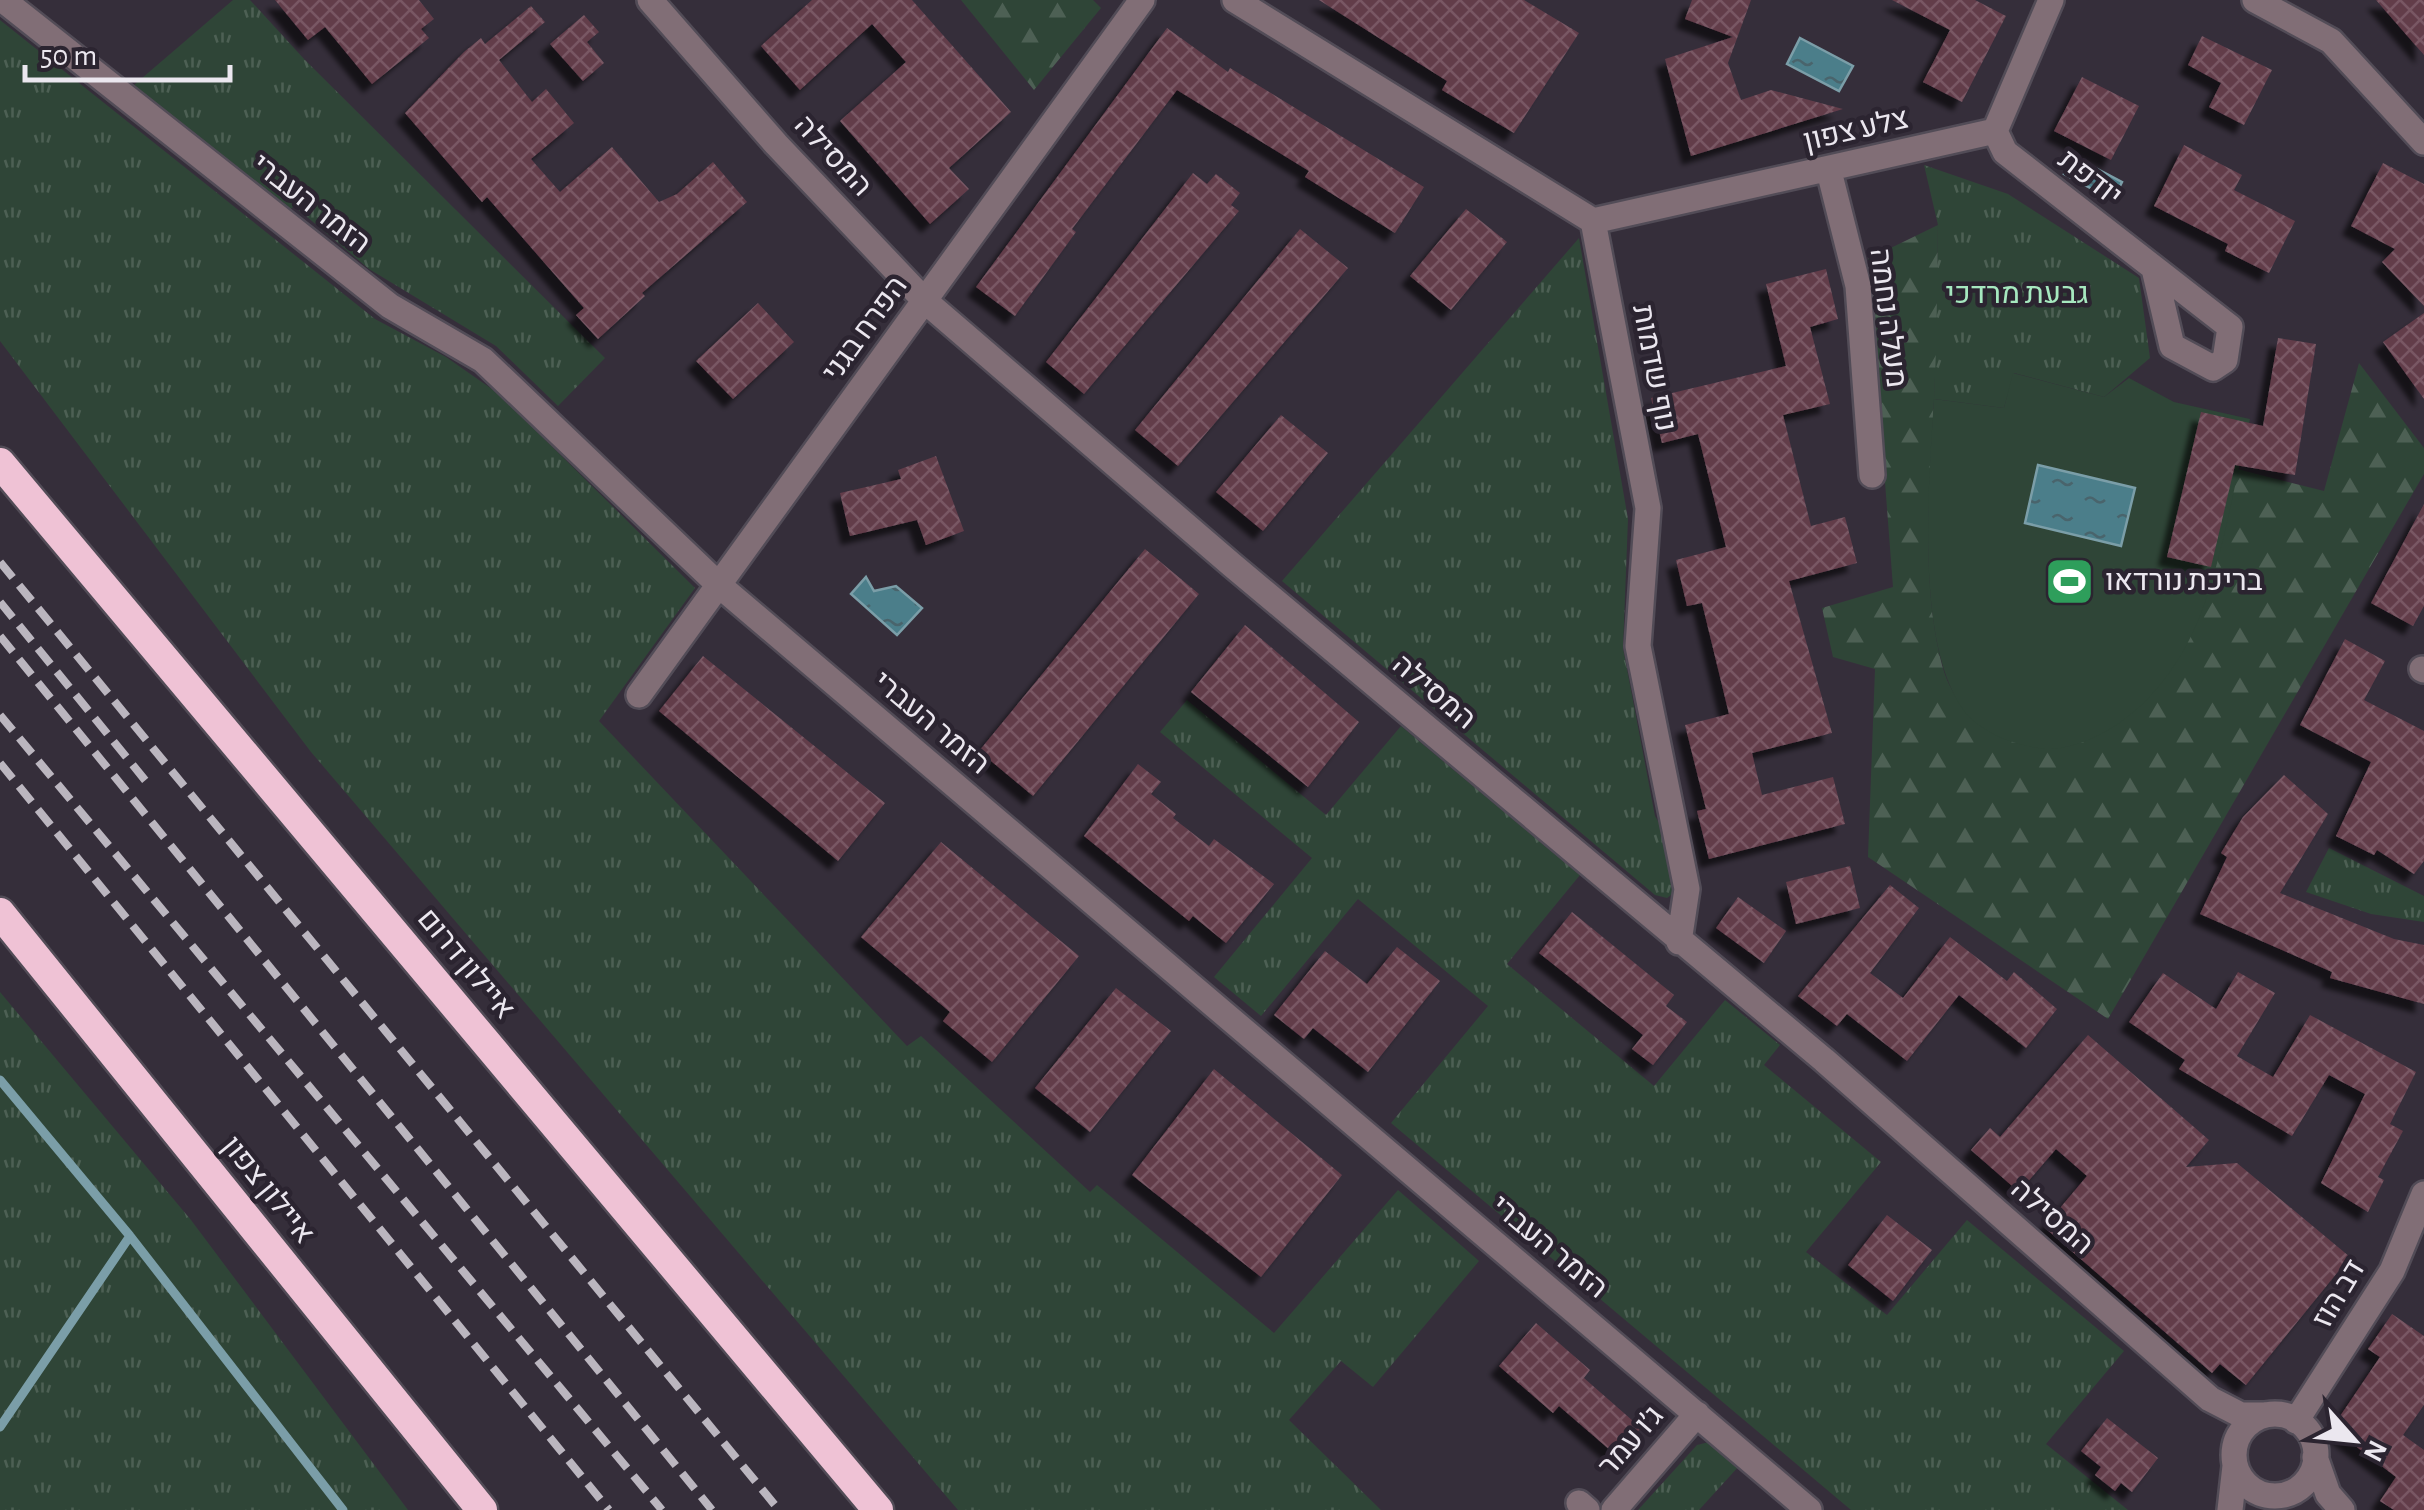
<svg xmlns="http://www.w3.org/2000/svg" width="2424" height="1510" font-family="'Alegreya Sans',Heebo,sans-serif">
  <style>
    .grass { fill: url(#grass-tufts) }
    .forest { fill: url(#forest-firs) }
    .pitch { fill: #2f4537 }
    .water { fill: url(#water-ripples); stroke: #7b9ea8; stroke-width: 2.5 }
    .lines { fill: none; stroke-linecap: round; stroke-linejoin: round }
    .stream { stroke: #7b9ea8; stroke-width: 9 }
    .building { fill: url(#building-cross-hatch); filter: url(#shadow) }
    .minor-casing { stroke: #524c57; stroke-width: 30 }
    .highway-casing { stroke: #524c57; stroke-width: 35 }
    .minor { stroke: #816e76; stroke-width: 25 }
    .highway { stroke: #efc2d5; stroke-width: 30 }
    .rail { stroke: #bbb6bf; stroke-width: 8; stroke-dasharray: 20 10; stroke-linecap: butt }
    .labels { text-anchor: middle; dominant-baseline: central; stroke-width: 9; stroke-linejoin: round; paint-order: stroke }
    .street-label { font-size: 30px; fill: #ebe7ef; stroke: #2b2430 }
    .park-label { font-size: 30px; fill: #a6e8bf; stroke: #2b2430 }
    .poi-label { font-size: 30px; fill: #ebe7ef; stroke: #2b2430; text-anchor: start }
  </style>
  <defs>
    <pattern id="grass-tufts" width="24" height="20" patternUnits="userSpaceOnUse" patternTransform="scale(2.5)"><rect width="24" height="20" fill="#2f4537"/><path d="M3 7l-1-3M5 7V3M7 7l1-3M15 17l-1-3M17 17v-4M19 17l1-3" fill="none" stroke="#4d6054"/></pattern>
    <pattern id="forest-firs" width="22" height="20" patternUnits="userSpaceOnUse" patternTransform="scale(2.5)"><rect width="22" height="20" fill="#2f4537"/><path d="M5 1l3.5 6h-7zM16 11l3.5 6h-7z" fill="#4d6054"/></pattern>
    <pattern id="water-ripples" width="26" height="14" patternUnits="userSpaceOnUse" patternTransform="scale(2.5)"><rect width="26" height="14" fill="#4b7e8a"/><path d="M2 4q2-2 4 0t4 0M15 11q2-2 4 0t4 0" fill="none" stroke="#49646c"/></pattern>
    <pattern id="building-cross-hatch" width="8" height="8" patternUnits="userSpaceOnUse" patternTransform="scale(2.5)"><rect width="8" height="8" fill="#623c4a"/><path d="M0 0l8 8M0 8l8-8" fill="none" stroke="#795864"/></pattern>
    <filter id="shadow"><feDropShadow dx="-9" dy="9" stdDeviation="2.5" flood-color="#0009"/></filter>
  </defs>
  <rect width="100%" height="100%" fill="#352e3a"/>
  <path class="grass" d="M 233,0 L 250,0 L 305,60 L 605,358 L 558,406 L 496,346 L 369,269 L 294,206 L 283,216 L 127,91 Z
    M 0,20 L 375,319 L 446,357 L 499,394 L 695,588 L 599,721 L 907,1046 L 921,1036 L 1090,1192 L 1097,1185 L 1274,1333 L 1398,1190 L 1479,1261 L 1373,1387 L 1341,1361 L 1289,1420 L 1381,1510 L 958,1510 L 311,752 L 0,341 Z
    M 1924,165 L 2008,194 L 2139,278 L 2150,358 L 2104,397 L 2014,373 L 2004,408 L 1934,399 L 1938,225 Z
    M 1579,238 L 1628,519 L 1623,648 L 1655,816 L 1671,843 L 1675,892 L 1667,898 L 1655,895 L 1282,581 Z
    M 1187,700 L 1326,815 L 1401,726 L 1580,875 L 1507,964 L 1654,1086 L 1725,1000 L 1780,1045 L 1764,1065 L 1881,1162 L 1806,1252 L 1887,1315 L 1967,1220 L 2124,1351 L 2046,1444 L 2128,1510 L 1851,1510 L 1391,1123 L 1488,1006 L 1358,899 L 1261,1016 L 1214,977 L 1312,858 L 1160,732 Z
    M 2329,848 L 2424,896 L 2424,922 L 2371,914 L 2306,892 Z
    M 0,992 L 191,1220 L 408,1510 L 0,1510 Z
    M 1713,1441 L 1740,1465 L 1699,1510 L 1638,1510 L 1697,1445 Z"/>
  <path class="forest" d="M 961,0 L 1093,0 L 1101,8 L 1034,90 Z
    M 1938,225 C 1937,283 1937,342 1934,400 C 1930,485 1921,573 1940,657 C 1951,706 1973,715 2013,737 C 2043,754 2068,750 2098,734 C 2199,681 2212,571 2237,469 L 2324,491 L 2359,363 L 2424,448 L 2424,474 L 2108,1019 L 1868,857 L 1875,669 L 1833,657 L 1822,608 L 1893,587 L 1868,259 Z"/>
  <path class="pitch" d="M 2013,373 L 2104,397 L 2129,378 L 2174,402 L 2250,419 C 2233,486 2219,587 2186,646 C 2160,694 2116,738 2061,748 C 2047,751 2030,747 2016,743 C 1998,738 1977,727 1965,712 C 1914,646 1929,480 1934,399 L 2004,408 Z"/>
  <path class="water" d="M 1800,38 L 1853,66 L 1839,91 L 1787,64 Z
    M 2073,156 L 2122,182 L 2113,200 L 2064,174 Z
    M 2038,465 L 2135,488 L 2121,546 L 2025,523 Z
    M 866,577 L 874,591 L 896,586 L 922,608 L 897,635 L 851,594 Z"/>
  <g class="lines">
    <path class="stream" d="M 0,1080 L 130,1236 L 343,1510
      M 0,1427 L 130,1236"/>
  </g>
  <path class="building" d="M 275,0 L 419,0 L 434,19 L 421,29 L 429,38 L 372,84 L 325,27 L 308,40 Z
    M 812,0 L 912,0 L 1011,112 L 949,168 L 969,189 L 930,224 L 840,121 L 906,62 L 872,24 L 800,90 L 761,46 Z
    M 1319,0 L 1524,0 L 1579,33 L 1514,133 L 1442,90 L 1447,81 Z
    M 1692,0 L 1751,0 L 1728,63 L 1741,100 L 1771,90 L 1843,109 L 1691,156 L 1665,59 L 1733,37 L 1685,19 Z
    M 1892,0 L 1975,0 L 2006,16 L 1962,102 L 1923,82 L 1950,30 Z
    M 2376,0 L 2424,0 L 2424,55 Z
    M 531,6 L 545,22 L 499,60 L 532,102 L 546,89 L 574,123 L 531,159 L 560,192 L 612,147 L 659,202 L 677,194 L 713,162 L 747,202 L 642,293 L 645,296 L 598,339 L 576,315 L 584,308 L 487,197 L 482,202 L 405,113 L 464,52 L 481,38 L 485,44 Z
    M 584,15 L 599,32 L 587,42 L 604,63 L 583,81 L 550,44 Z
    M 1167,28 L 1228,72 L 1230,68 L 1424,187 L 1395,233 L 1305,177 L 1309,171 L 1177,90 L 1072,229 L 1076,232 L 1015,316 L 976,287 Z
    M 2202,36 L 2272,70 L 2244,125 L 2209,107 L 2221,83 L 2188,65 Z
    M 2082,77 L 2139,106 L 2111,160 L 2054,131 Z
    M 2184,145 L 2242,175 L 2234,190 L 2295,221 L 2269,273 L 2225,251 L 2228,244 L 2154,206 Z
    M 2383,163 L 2424,184 L 2424,306 L 2382,262 L 2395,249 L 2351,226 Z
    M 1193,173 L 1207,184 L 1216,174 L 1240,193 L 1231,205 L 1239,211 L 1084,394 L 1046,362 Z
    M 1466,209 L 1507,242 L 1451,310 L 1410,276 Z
    M 1300,229 L 1348,268 L 1178,466 L 1135,430 Z
    M 1826,269 L 1838,319 L 1810,327 L 1830,404 L 1783,415 L 1811,526 L 1845,517 L 1857,563 L 1789,581 L 1832,733 L 1752,753 L 1762,795 L 1833,777 L 1845,824 L 1709,859 L 1697,811 L 1706,809 L 1685,725 L 1729,714 L 1702,603 L 1687,606 L 1676,560 L 1726,547 L 1698,434 L 1662,443 L 1651,398 L 1786,366 L 1766,284 Z
    M 758,303 L 794,342 L 733,399 L 696,361 Z
    M 2424,313 L 2424,399 L 2383,342 Z
    M 2278,338 L 2316,344 L 2295,475 L 2235,465 L 2211,567 L 2167,557 L 2201,412 L 2263,426 Z
    M 1281,415 L 1328,453 L 1263,531 L 1216,492 Z
    M 936,456 L 964,531 L 926,545 L 917,520 L 850,536 L 840,493 L 901,479 L 898,470 Z
    M 2424,504 L 2424,606 L 2413,626 L 2371,603 Z
    M 1145,549 L 1199,594 L 1033,796 L 979,751 Z
    M 1245,625 L 1359,722 L 1308,787 L 1191,692 Z
    M 2345,639 L 2385,661 L 2364,700 L 2424,731 L 2424,861 L 2414,874 L 2377,850 L 2374,855 L 2336,836 L 2371,762 L 2300,725 Z
    M 703,656 L 885,803 L 838,861 L 659,711 Z
    M 1138,764 L 1161,782 L 1151,794 L 1176,814 L 1173,818 L 1209,846 L 1214,839 L 1274,884 L 1226,943 L 1193,916 L 1189,921 L 1084,836 Z
    M 2284,775 L 2328,814 L 2280,893 L 2394,939 L 2424,945 L 2424,1004 L 2330,978 L 2332,972 L 2200,914 L 2227,857 L 2221,853 L 2243,817 Z
    M 941,842 L 1079,956 L 992,1062 L 943,1021 L 950,1012 L 861,937 Z
    M 1850,866 L 1860,908 L 1796,924 L 1786,882 Z
    M 1890,885 L 1919,908 L 1870,973 L 1903,998 L 1950,937 L 2007,981 L 2014,972 L 2057,1009 L 2026,1048 L 1959,995 L 1907,1061 L 1847,1014 L 1837,1026 L 1798,996 Z
    M 1738,897 L 1786,931 L 1764,963 L 1716,928 Z
    M 1572,912 L 1674,995 L 1666,1006 L 1687,1022 L 1653,1065 L 1632,1049 L 1643,1035 L 1539,953 Z
    M 1397,947 L 1440,981 L 1368,1072 L 1313,1028 L 1304,1039 L 1274,1015 L 1325,951 L 1367,984 Z
    M 2238,972 L 2275,993 L 2237,1056 L 2273,1077 L 2310,1015 L 2416,1072 L 2390,1124 L 2403,1131 L 2378,1177 L 2384,1180 L 2368,1212 L 2321,1183 L 2365,1094 L 2329,1075 L 2292,1136 L 2179,1069 L 2185,1060 L 2129,1022 L 2163,973 L 2216,1009 Z
    M 1116,988 L 1171,1031 L 1090,1132 L 1035,1088 Z
    M 2088,1035 L 2209,1140 L 2186,1167 L 2237,1163 L 2350,1257 L 2246,1385 L 2220,1364 L 2212,1373 L 2044,1227 L 2087,1176 L 2056,1149 L 2019,1192 L 1971,1150 L 1990,1128 L 2000,1137 Z
    M 1214,1069 L 1342,1175 L 1261,1277 L 1132,1175 Z
    M 1887,1215 L 1932,1250 L 1893,1301 L 1848,1265 Z
    M 2392,1314 L 2424,1336 L 2424,1405 L 2403,1435 L 2424,1450 L 2424,1510 L 2394,1510 L 2380,1501 L 2396,1477 L 2332,1428 L 2380,1357 L 2368,1349 Z
    M 1536,1323 L 1590,1370 L 1584,1378 L 1641,1428 L 1617,1456 L 1559,1406 L 1553,1413 L 1499,1366 Z
    M 2107,1418 L 2158,1458 L 2132,1492 L 2121,1483 L 2115,1491 L 2095,1475 L 2101,1467 L 2081,1451 Z"/>
  <g class="lines">
    <defs>
      <path id="minor" d="M 3,0 L 390,306 L 483,360 L 720,586 L 1809,1510
        M 650,0 L 776,144 L 925,301 L 1232,565 L 1824,1060 L 2210,1399 L 2241,1415 L 2264,1415
        M 1235,0 L 1593,221 L 1648,508 L 1638,646 L 1687,889 L 1679,942
        M 2255,0 L 2331,41 L 2424,142
        M 1995,131 L 2005,152 L 2230,327 L 2225,360 L 2213,368 L 2172,346 L 2154,269
        M 1829,171 L 1858,286 L 1872,475
        M 1593,221 L 1995,131 L 2051,0
        M 2422,669 L 2424,670
        M 639,695 L 1142,0
        M2234 1455a41 41 0 1 1 82 0a41 41 0 1 1-82 0Z
        M 2296,1421 L 2392,1271 L 2424,1194
        M 2315,1457 L 2328,1494 L 2342,1510
        M 1579,1503 L 1587,1510
        M 1614,1510 L 1697,1414
        M 2230,1510 L 2235,1466"/>
      <path id="highway" d="M 0,463 L 878,1510
        M 0,913 L 482,1510"/>
    </defs>
    <use href="#minor" class="minor-casing"/>
    <use href="#highway" class="highway-casing"/>
    <use href="#minor" class="minor"/>
    <use href="#highway" class="highway"/>
    <path class="rail" d="M 0,562 L 779,1510
      M 0,602 L 149,785
      M 0,636 L 712,1510
      M 0,715 L 662,1510
      M 0,763 L 609,1510"/>
  </g>
  <defs>
    <symbol id="stadium-square" viewBox="-11 -11 22 22"><rect x="-9" y="-9" width="18" height="18" rx="4" fill="#2e9e5b" stroke="#2b2430"/><path d="M0-5a6.5 5 0 1 0 0 10a6.5 5 0 1 0 0-10ZM-3.5-1.8h7v3.6h-7Z" fill="#fff"/></symbol>
  </defs>
  <g fill-rule="evenodd">
    <use href="#stadium-square" x="2042" y="554" width="55" height="55"/>
  </g>
  <g class="labels">
    <g class="street-label">
      <text transform="translate(1856 130) rotate(-13)">צלע צפון</text>
      <text transform="translate(833 156) rotate(47)">המסילה</text>
      <text transform="translate(2090 178) rotate(38)">יודפת</text>
      <text transform="translate(311 204) rotate(38)">הזמר העברי</text>
      <text transform="translate(1888 318) rotate(83)">מעלה נחמה</text>
      <text transform="translate(865 329) rotate(-54)">הפרח בגני</text>
      <text transform="translate(1654 368) rotate(79)">נוף שדמות</text>
      <text transform="translate(1434 692) rotate(40)">המסילה</text>
      <text transform="translate(931 723) rotate(40)">הזמר העברי</text>
      <text transform="translate(466 964) rotate(50)">איילון דרום</text>
      <text transform="translate(268 1190) rotate(51)">איילון צפון</text>
      <text transform="translate(2052 1217) rotate(41)">המסילה</text>
      <text transform="translate(1549 1247) rotate(40)">הזמר העברי</text>
      <text transform="translate(2339 1294) rotate(-59)">דב הוז</text>
      <text transform="translate(1631 1441) rotate(-49)">ג׳ו עמר</text>
    </g>
    <g class="park-label">
      <text x="2017" y="294">גבעת מרדכי</text>
    </g>
    <g class="poi-label">
      <text x="2105" y="581">בריכת נורדאו</text>
    </g>
  </g>
  <g transform="translate(2354 1440) rotate(117)" stroke="#2b2430" stroke-width="8" paint-order="stroke">
  <path d="M0-8L18 38L0 25L-18 38Z" fill="#ebe7ef"/>
  <text y="-15" font-size="28" font-weight="bold" text-anchor="middle" fill="#ebe7ef">N</text>
  </g>
  <path d="M25 65v15h205v-15" fill="none" stroke="#ebe7ef" stroke-width="5"/>
  <text x="40" y="65" font-size="30" fill="#ebe7ef" stroke="#2b2430" stroke-width="8" paint-order="stroke">50 m</text>
</svg>
